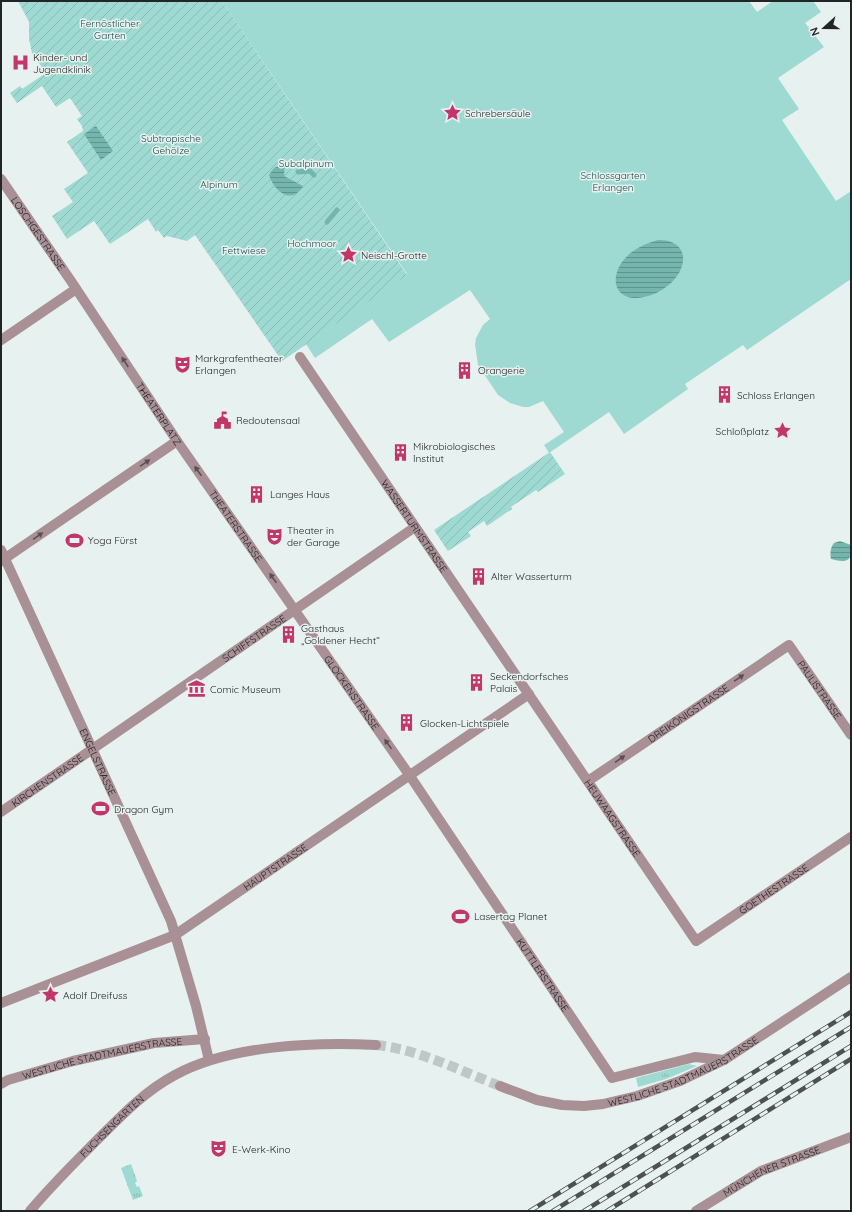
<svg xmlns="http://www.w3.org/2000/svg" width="852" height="1212" font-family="Quicksand,sans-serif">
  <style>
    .grass { fill: url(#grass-tufts) }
    .park { fill: #9fdad2 }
    .garden { fill: url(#garden-furrows) }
    .water { fill: url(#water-rules) }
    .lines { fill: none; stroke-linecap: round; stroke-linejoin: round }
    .stream { stroke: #74b6ae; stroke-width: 5 }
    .street-tunnel { stroke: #c0c8c7; stroke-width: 10; stroke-dasharray: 10 5; stroke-linecap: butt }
    .street { stroke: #a89095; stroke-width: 10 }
    .rail-casing { stroke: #4d5151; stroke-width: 4.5 }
    .rail { stroke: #e7f1ef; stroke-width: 3; stroke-dasharray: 9; stroke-linecap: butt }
    .oneway { fill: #585052 }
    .labels { text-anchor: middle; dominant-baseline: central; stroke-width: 3; stroke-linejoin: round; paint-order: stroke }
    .park-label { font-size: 10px; fill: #144d48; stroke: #e7f1ef }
    .poi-label { font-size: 10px; fill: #222525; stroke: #e7f1ef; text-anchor: start }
    .street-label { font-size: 10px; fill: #222525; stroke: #e7f1ef }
  </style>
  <defs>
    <pattern id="grass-tufts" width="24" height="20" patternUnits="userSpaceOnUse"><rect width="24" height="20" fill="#9fdad2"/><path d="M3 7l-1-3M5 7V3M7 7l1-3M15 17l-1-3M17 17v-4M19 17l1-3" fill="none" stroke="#89bbb4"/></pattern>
    <pattern id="garden-furrows" width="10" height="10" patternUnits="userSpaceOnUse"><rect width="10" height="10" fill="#9fdad2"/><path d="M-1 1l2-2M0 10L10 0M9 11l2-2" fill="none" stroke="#89bbb4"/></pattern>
    <pattern id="water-rules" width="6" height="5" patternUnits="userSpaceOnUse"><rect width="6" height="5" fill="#74b6ae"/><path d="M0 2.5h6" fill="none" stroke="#5f948d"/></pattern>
  </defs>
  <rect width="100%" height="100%" fill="#e7f1ef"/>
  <path class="grass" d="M 689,1064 L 697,1066 L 666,1079 L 638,1087 L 636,1078 Z
    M 131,1164 L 137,1181 L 135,1183 L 137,1187 L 139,1186 L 143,1196 L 133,1200 L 121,1168 Z"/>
  <path class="park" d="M 222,1 L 749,1 L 757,12 L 773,1 L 813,1 L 821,12 L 805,23 L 824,47 L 778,78 L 799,109 L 782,120 L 836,201 L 851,191 L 851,279 L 747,350 L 743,345 L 685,384 L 688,389 L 624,434 L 609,412 L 549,453 L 544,445 L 564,432 L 543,401 L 529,407 L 523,407 L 510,403 L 498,395 L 478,365 L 475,344 L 476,338 L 483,325 L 490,319 L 470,290 L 389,342 L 372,319 L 315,358 L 306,344 L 407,274 Z"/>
  <path class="garden" d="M 18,1 L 222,1 L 407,275 L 282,361 L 195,235 L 187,241 L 167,236 L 164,238 L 158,230 L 156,232 L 148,219 L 110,244 L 94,221 L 67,239 L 52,216 L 73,202 L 64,189 L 88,173 L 67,142 L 83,131 L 82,126 L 77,119 L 82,116 L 70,98 L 56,107 L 42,86 L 17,103 L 10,93 L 20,86 L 22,89 L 46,73 L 32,53 L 29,39 L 29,22 Z
    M 550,452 L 565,474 L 538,492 L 536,490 L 511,507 L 512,509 L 487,526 L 484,521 L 468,532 L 471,536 L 448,551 L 434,530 Z"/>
  <path class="water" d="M 96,126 L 113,151 L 101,160 L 84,134 Z
    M 283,160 L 285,162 L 284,176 L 303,186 C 291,206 274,191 269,175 L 273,169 L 278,166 L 279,162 Z
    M 658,240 C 686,239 690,263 673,281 C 665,289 655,295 644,297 C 618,303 608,282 622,262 C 631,250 644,244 658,240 Z
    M 840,541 L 851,545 C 850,547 851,549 851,551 C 851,566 837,560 831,559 C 830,554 830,548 834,543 Z"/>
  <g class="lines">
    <path class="stream" d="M 298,172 L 310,171 L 314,175
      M 327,222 L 337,210"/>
    <path class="street-tunnel" d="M 376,1045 C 417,1049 461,1071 500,1086"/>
    <g class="street">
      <path id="s1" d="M 1,179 L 71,281 L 177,441 L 410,776 L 612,1078 L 695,1057 L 724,1060"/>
      <path d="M 1,340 L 76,289"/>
      <path id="s2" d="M 300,357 L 696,941 L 851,837"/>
      <path id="s3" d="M 1,550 L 171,921 L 196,1006 L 209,1060"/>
      <path d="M 1,561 L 177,441"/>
      <path id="s4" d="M 588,781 L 789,645 L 851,735"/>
      <path id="s5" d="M 1,812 L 415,527"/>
      <path id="s6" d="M 1,1003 L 175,935 L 529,694"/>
      <path id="s7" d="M 1,1084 L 8,1080 L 73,1061 L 154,1043 L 205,1039"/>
      <path id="s8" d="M 500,1086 L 537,1100 L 562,1105 L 584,1106 L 603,1104 L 637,1096 L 680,1081 L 724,1060 L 851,977"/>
      <path id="s9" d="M 30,1211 C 51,1186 75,1162 98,1139 C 122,1115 145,1091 175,1075 C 230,1045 314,1042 376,1045"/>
      <path id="s10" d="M 696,1211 L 761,1171 L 851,1137"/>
    </g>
    <defs>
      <path id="rail" d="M 530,1211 L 851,1012
        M 553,1211 L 851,1027
        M 584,1211 L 851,1046
        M 607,1211 L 851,1059"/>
    </defs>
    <use href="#rail" class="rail-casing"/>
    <use href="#rail" class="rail"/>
  </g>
  <defs><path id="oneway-solid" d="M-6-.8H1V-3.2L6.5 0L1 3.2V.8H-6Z"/></defs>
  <g class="oneway">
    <use href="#oneway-solid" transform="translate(125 362) rotate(-123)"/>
    <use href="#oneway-solid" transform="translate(145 463) rotate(-34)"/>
    <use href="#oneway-solid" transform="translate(198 471) rotate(-125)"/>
    <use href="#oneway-solid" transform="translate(38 536) rotate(-35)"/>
    <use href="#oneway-solid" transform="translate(273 578) rotate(-125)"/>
    <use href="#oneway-solid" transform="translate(739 678) rotate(-34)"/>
    <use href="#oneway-solid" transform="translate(388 744) rotate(-125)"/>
    <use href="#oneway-solid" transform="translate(620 759) rotate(-34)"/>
  </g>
  <defs>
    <symbol id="hospital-bare" viewBox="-9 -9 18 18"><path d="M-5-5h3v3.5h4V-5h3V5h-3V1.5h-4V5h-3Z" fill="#c23669" stroke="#e7f1ef" stroke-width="2.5" paint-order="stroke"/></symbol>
    <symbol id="sight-bare" viewBox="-9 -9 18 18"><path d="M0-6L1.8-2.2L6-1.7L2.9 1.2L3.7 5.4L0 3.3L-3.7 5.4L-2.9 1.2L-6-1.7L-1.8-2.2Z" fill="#c23669" stroke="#e7f1ef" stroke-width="2.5" paint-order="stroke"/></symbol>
    <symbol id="theatre-bare" viewBox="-9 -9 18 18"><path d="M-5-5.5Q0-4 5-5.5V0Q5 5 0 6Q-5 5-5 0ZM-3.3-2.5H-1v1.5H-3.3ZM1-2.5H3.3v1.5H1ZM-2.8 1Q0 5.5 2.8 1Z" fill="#c23669" stroke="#e7f1ef" stroke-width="2.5" paint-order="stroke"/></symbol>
    <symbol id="building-bare" viewBox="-9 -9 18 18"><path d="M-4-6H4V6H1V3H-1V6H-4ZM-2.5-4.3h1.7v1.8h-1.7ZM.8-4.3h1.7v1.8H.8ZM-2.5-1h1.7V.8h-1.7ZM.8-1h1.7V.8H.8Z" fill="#c23669" stroke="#e7f1ef" stroke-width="2.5" paint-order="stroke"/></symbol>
    <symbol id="civic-bare" viewBox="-9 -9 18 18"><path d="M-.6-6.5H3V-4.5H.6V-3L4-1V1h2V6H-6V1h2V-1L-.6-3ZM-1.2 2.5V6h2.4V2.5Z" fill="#c23669" stroke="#e7f1ef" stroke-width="2.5" paint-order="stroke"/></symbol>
    <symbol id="stadium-bare" viewBox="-9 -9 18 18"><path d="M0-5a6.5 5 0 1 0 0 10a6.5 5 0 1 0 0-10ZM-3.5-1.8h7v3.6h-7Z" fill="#c23669" stroke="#e7f1ef" stroke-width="2.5" paint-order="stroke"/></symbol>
    <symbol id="museum-bare" viewBox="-9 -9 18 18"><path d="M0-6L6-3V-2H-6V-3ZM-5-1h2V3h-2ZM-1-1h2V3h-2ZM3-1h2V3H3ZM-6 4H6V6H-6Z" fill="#c23669" stroke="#e7f1ef" stroke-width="2.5" paint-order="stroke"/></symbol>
  </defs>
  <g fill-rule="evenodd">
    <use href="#hospital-bare" x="8" y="50" width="25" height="25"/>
    <use href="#sight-bare" x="440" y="100" width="25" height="25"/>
    <use href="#sight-bare" x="336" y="242" width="25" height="25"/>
    <use href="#theatre-bare" x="170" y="352" width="25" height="25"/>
    <use href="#building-bare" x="452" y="358" width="25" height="25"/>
    <use href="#building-bare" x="712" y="382" width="25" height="25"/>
    <use href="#civic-bare" x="210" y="408" width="25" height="25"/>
    <use href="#sight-bare" x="770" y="418" width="25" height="25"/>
    <use href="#building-bare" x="388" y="440" width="25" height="25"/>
    <use href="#building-bare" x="244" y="482" width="25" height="25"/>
    <use href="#theatre-bare" x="262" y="524" width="25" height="25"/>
    <use href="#stadium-bare" x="62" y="528" width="25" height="25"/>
    <use href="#building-bare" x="466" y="564" width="25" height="25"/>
    <use href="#building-bare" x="276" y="622" width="25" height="25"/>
    <use href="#building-bare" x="464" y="670" width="25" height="25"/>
    <use href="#museum-bare" x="184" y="676" width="25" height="25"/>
    <use href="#building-bare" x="394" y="710" width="25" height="25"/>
    <use href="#stadium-bare" x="88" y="796" width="25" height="25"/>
    <use href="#stadium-bare" x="448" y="904" width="25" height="25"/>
    <use href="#sight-bare" x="38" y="982" width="25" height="25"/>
    <use href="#theatre-bare" x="206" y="1136" width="25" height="25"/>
  </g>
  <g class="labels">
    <g class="park-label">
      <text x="110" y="23">Fernöstlicher<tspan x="110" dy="12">Garten</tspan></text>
      <text x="171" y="138">Subtropische<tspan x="171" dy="12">Gehölze</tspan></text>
      <text x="306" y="163">Subalpinum</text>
      <text x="613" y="175">Schlossgarten<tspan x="613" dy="12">Erlangen</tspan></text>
      <text x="219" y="184">Alpinum</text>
      <text x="312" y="243">Hochmoor</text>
      <text x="244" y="250">Fettwiese</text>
    </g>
    <g class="poi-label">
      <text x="33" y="57">Kinder- und<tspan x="33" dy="12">Jugendklinik</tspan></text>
      <text x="465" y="113">Schrebersäule</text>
      <text x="361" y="255">Neischl-Grotte</text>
      <text x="195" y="358">Markgrafentheater<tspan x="195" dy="12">Erlangen</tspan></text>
      <text x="478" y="370">Orangerie</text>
      <text x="737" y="395">Schloss Erlangen</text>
      <text x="236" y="420">Redoutensaal</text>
      <text x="769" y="431" text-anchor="end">Schloßplatz</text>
      <text x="413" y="446">Mikrobiologisches<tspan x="413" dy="12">Institut</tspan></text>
      <text x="270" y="494">Langes Haus</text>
      <text x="287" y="530">Theater in<tspan x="287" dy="12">der Garage</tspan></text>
      <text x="88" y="540">Yoga Fürst</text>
      <text x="491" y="576">Alter Wasserturm</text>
      <text x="301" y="628">Gasthaus<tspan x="301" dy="12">„Goldener Hecht“</tspan></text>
      <text x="490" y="676">Seckendorfsches<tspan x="490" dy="12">Palais</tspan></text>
      <text x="210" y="689">Comic Museum</text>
      <text x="420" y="723">Glocken-Lichtspiele</text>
      <text x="114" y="809">Dragon Gym</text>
      <text x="474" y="916">Lasertag Planet</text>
      <text x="63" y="995">Adolf Dreifuss</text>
      <text x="232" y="1149">E-Werk-Kino</text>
    </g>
    <g class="street-label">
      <text stroke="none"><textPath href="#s1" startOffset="66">LOSCHGESTRASSE</textPath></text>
      <text stroke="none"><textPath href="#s1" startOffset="283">THEATERPLATZ</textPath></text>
      <text stroke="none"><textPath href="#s1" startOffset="419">THEATERSTRASSE</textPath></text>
      <text stroke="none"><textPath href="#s2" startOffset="204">WASSERTURMSTRASSE</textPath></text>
      <text stroke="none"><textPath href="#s5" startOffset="307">SCHIFFSTRASSE</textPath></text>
      <text stroke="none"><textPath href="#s4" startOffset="297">PAULISTRASSE</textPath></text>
      <text stroke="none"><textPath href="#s1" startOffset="622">GLOCKENSTRASSE</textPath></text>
      <text stroke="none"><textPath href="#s4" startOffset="121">DREIKÖNIGSTRASSE</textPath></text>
      <text stroke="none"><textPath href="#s3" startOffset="233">ENGELSTRASSE</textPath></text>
      <text stroke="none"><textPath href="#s5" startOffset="56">KIRCHENSTRASSE</textPath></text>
      <text stroke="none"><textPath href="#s2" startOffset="557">HEUWAAGSTRASSE</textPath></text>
      <text stroke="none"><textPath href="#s6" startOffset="308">HAUPTSTRASSE</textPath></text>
      <text stroke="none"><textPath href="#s2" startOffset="799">GOETHESTRASSE</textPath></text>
      <text stroke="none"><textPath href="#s1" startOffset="963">KUTTLERSTRASSE</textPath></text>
      <text stroke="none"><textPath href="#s7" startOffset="105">WESTLICHE STADTMAUERSTRASSE</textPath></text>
      <text stroke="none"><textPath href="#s8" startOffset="193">WESTLICHE STADTMAUERSTRASSE</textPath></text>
      <text stroke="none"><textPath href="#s9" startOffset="118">FUCHSENGARTEN</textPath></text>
      <text stroke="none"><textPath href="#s10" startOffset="86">MÜNCHENER STRASSE</textPath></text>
    </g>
  </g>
  <rect width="852" height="1212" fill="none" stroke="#222525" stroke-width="4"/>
  <g transform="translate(824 28) rotate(249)" stroke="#e7f1ef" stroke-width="3" paint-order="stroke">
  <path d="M0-3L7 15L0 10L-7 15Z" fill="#222525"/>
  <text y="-6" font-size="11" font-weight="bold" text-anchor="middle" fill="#222525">N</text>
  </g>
</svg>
